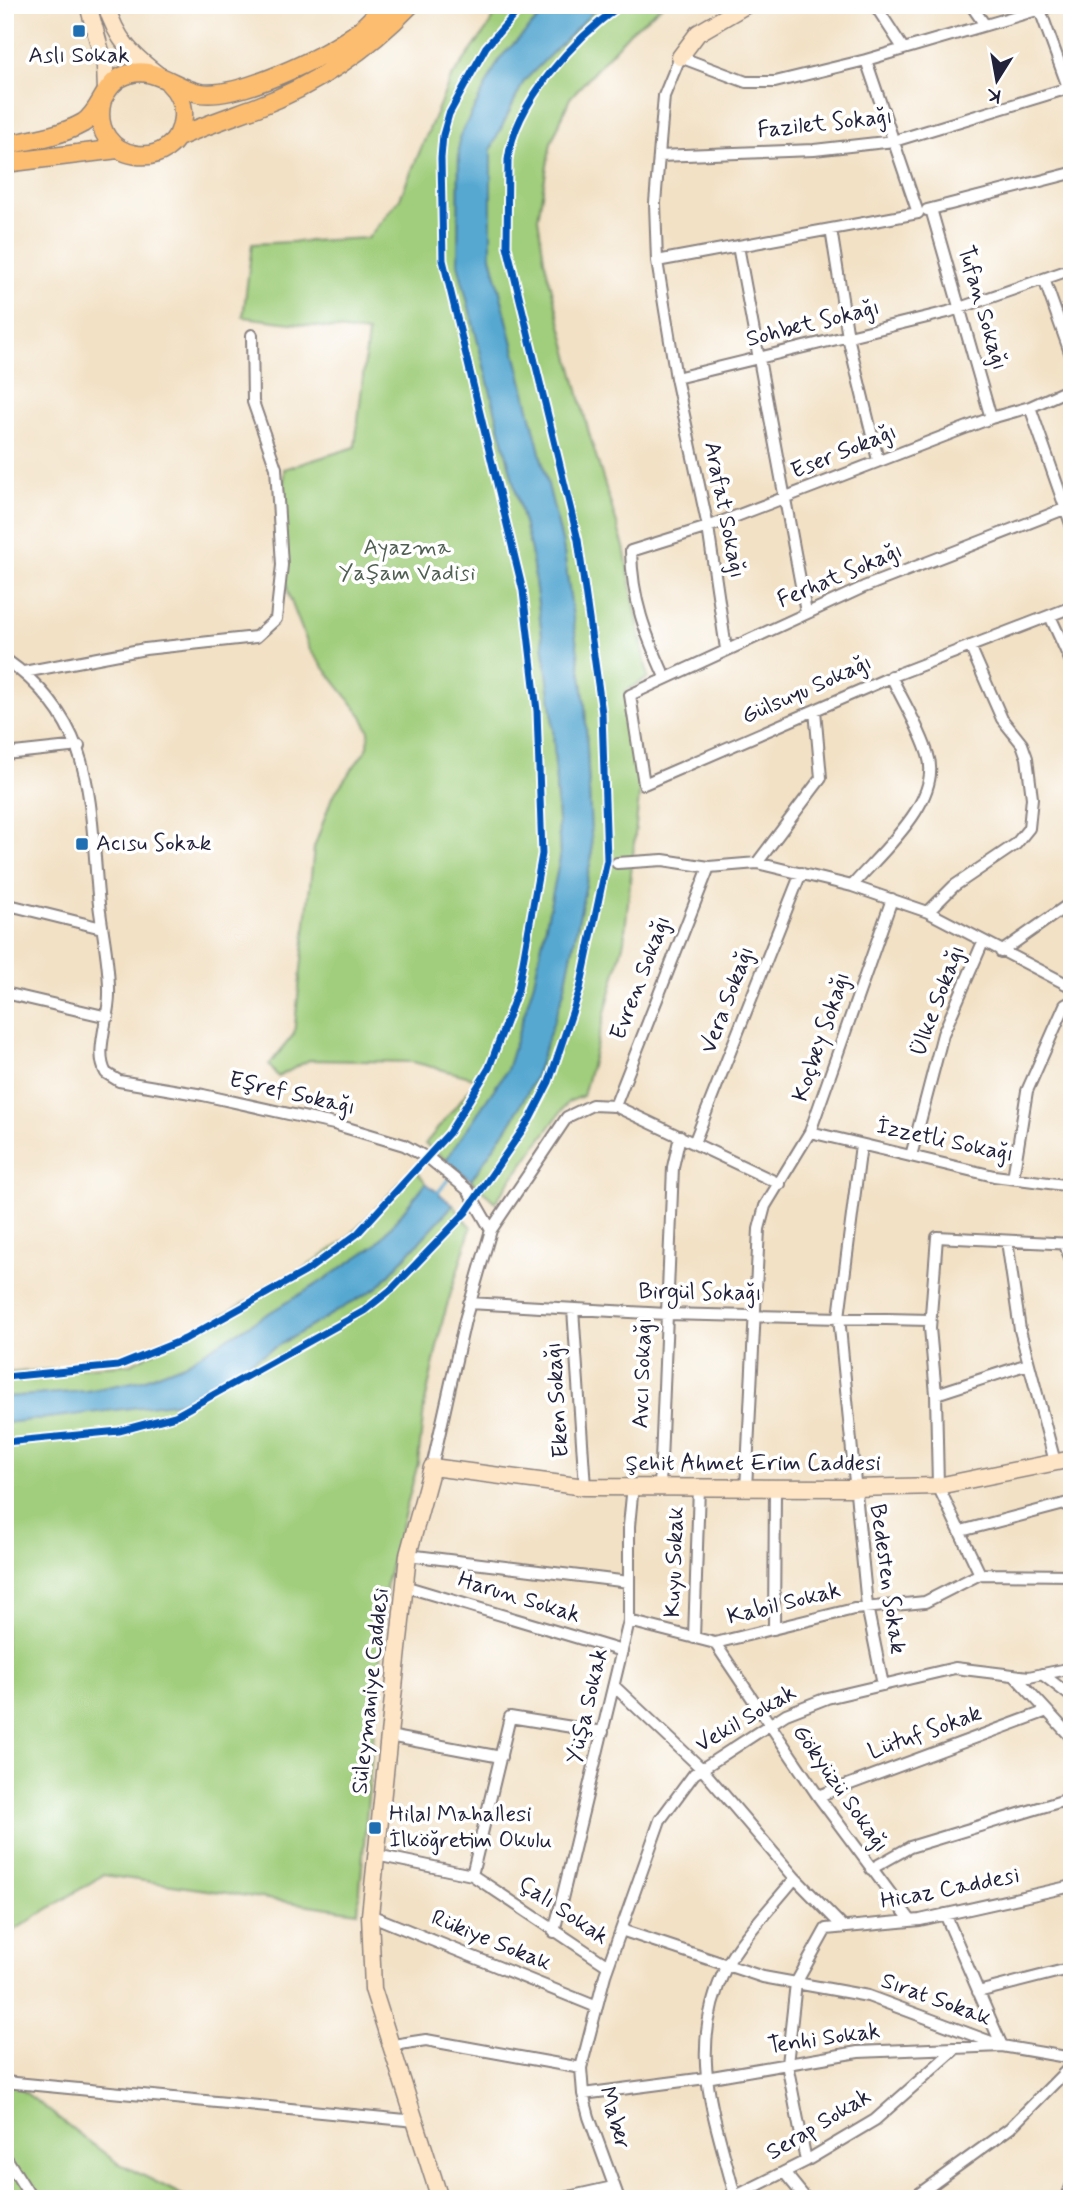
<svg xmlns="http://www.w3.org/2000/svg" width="1077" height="2204" font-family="Mynerve,sans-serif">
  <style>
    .green { fill: #a0ce7b; stroke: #61785b; stroke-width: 2 }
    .water { fill: #57a8d1; stroke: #3c6586; stroke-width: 2 }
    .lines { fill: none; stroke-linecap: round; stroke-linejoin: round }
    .stream { stroke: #57a8d1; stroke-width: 3.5 }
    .street-casing { stroke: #8a8280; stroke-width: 14 }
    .secondary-casing { stroke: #8a8280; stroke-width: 19 }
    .primary-casing { stroke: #8a8280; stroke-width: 21 }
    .street { stroke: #fff; stroke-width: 10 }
    .secondary { stroke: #fee5c5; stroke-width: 16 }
    .primary { stroke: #fcbd6f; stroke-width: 18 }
    .cycleway-casing { stroke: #fff; stroke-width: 11 }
    .cycleway { stroke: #0057b8; stroke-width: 7 }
    .poi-dot { fill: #1f6fb2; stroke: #fff; stroke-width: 2.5 }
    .labels { text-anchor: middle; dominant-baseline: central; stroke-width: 7; stroke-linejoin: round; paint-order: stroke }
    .poi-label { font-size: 23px; fill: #22223b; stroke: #fff; text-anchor: start }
    .street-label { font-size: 23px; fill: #22223b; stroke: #fff }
    .park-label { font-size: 23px; fill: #4e5e51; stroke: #fff }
  </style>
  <rect width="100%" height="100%" fill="#fff"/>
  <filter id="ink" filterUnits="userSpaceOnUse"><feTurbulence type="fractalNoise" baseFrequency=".0143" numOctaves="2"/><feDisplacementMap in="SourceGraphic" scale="14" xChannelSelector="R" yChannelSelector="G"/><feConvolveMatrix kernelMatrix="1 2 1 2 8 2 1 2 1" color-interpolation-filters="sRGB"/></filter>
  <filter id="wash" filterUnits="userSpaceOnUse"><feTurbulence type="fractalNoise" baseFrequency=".00686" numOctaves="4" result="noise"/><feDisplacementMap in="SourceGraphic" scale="28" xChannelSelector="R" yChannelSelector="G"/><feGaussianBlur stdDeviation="1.57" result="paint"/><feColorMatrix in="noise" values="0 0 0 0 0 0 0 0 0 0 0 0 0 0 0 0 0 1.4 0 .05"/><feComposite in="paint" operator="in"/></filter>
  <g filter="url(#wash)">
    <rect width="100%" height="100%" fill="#f2e1c5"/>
    <path class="green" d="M 497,5 L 552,5 L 500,58 L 459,138 L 458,264 L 531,551 L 552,711 L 560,858 L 534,982 L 507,1070 L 446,1160 L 425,1144 L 478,1079 L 413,1062 L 309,1060 L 278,1077 L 269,1065 L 294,1034 L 314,848 L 332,797 L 368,747 L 369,731 L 362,716 L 310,650 L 289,596 L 282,565 L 284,469 L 355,447 L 368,333 L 243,317 L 252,244 L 368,238 L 400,198 L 450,80 L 489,26 Z
      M 663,5 L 630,32 L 570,98 L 551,143 L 538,218 L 544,259 L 589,433 L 624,547 L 648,678 L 625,691 L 640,787 L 624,941 L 583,1096 L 568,1102 L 495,1202 L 471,1180 L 513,1119 L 534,1079 L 564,991 L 592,855 L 585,704 L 563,545 L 491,256 L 491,149 L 524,81 L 599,6 Z
      M 414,1168 L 426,1183 L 377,1244 L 319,1283 L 184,1364 L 143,1380 L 87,1391 L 5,1397 L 5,1373 L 131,1364 L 285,1281 L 346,1240 Z
      M 453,1205 L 471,1227 L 443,1319 L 424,1408 L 418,1463 L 387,1580 L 358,1912 L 103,1875 L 5,1936 L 5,1423 L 182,1401 L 378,1287 Z
      M 5,2077 L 116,2162 L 190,2199 L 5,2199 Z"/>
    <path class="water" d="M 552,5 L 600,5 L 524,81 L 491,149 L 491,256 L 563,545 L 585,704 L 592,855 L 564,991 L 534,1080 L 513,1119 L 471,1180 L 446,1160 L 507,1070 L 534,982 L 560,858 L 552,711 L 531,551 L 458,264 L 459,138 L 500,58 Z
      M 426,1183 L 453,1205 L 378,1287 L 182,1402 L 5,1423 L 5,1397 L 87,1391 L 143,1380 L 184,1364 L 319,1283 L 377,1244 Z"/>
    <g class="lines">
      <path class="stream" d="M 436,1195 L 459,1166"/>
    </g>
  </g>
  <g filter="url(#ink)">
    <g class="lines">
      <defs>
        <path id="street" d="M 875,5 L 903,48
          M 971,5 L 985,25
          M 1040,10 L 1072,98
          M 680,57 L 746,82 L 775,82 L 866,60 L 918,213 L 657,261 L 655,203 L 664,96 Z
          M 866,60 L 1054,5
          M 659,156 L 814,150 L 894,141 L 1072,87
          M 931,209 L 991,418
          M 927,210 L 1072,173
          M 831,229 L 848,337 L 878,460
          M 738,246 L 806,612
          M 657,261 L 676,378 L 948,312 L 1072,269
          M 1044,279 L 1072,358
          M 676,378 L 708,527 L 726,649
          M 1030,407 L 1072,527
          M 1072,506 L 864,587 L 630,695 L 644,784 L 898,674 L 1072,607
          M 1050,616 L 1072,664
          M 5,659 C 95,722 89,796 98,895 C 101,928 110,962 109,995 C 109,1019 94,1053 106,1073 L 119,1081 L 203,1095 L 334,1124 L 404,1145 L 431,1160 L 468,1190 L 491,1230
          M 24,672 L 145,649 L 256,637 L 276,619 L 282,565 L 276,468 L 253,402 L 252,335
          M 665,677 C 645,633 632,600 631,551 L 708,527 L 991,418 L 1030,407 L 1072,388
          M 5,754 L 79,746
          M 617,863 L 663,860 L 709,867 L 757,863 L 852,886 L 928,912 L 1072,987
          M 757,863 L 821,778 L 815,710
          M 852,886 C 879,854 943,801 928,755 C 920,728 903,702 891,676
          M 5,904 L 102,928
          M 928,912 L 954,886 L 1016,844 L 1029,828 L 1032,798 L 1027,758 L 1022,744 L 1002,719 L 970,646
          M 1001,952 L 1072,902
          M 5,993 L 108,1017
          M 615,1106 L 709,867
          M 810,1132 L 994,1176 L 1072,1186
          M 694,1143 L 801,873
          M 861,1145 L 839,1317 L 867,1606 L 883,1685
          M 911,1156 L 943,1034 L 983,942
          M 1013,1178 L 1027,1091 L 1065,1005 L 1072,1001
          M 1007,1241 L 1020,1330 L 1055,1462
          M 1064,1243 L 1072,1262
          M 469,1303 L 666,1314 L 930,1320
          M 573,1309 L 585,1487
          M 936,1394 L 1028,1364
          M 432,1467 L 465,1320 L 491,1230 L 567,1117 L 592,1105 L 615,1106 L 780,1184
          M 660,1486 L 673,1167 L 680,1136
          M 746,1489 L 759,1229 L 765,1206 L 810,1132 L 892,899
          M 961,1531 L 1072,1502
          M 408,1555 L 629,1582
          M 980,1574 L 938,1486 L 936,1394 L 930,1328 L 937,1237 L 1072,1244
          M 404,1586 L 622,1651
          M 629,1621 L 715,1643 L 854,1609 L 925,1602 L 980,1574 L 1072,1575
          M 774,1629 L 775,1489
          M 694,1638 L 699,1487
          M 715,1643 L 818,1796 L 911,1921
          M 1042,1674 L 1072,1697
          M 1014,1675 L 1072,1738
          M 614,1686 L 702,1769 L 795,1878 L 843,1927
          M 389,1736 L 501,1757
          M 818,1796 L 1047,1711
          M 376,1855 L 472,1875 L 608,1966
          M 871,1869 L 910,1847 L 1072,1798
          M 472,1875 L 510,1717 L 603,1732
          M 370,1915 L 597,2007
          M 621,1930 L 763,1977 L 868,1996 L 1002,2046 L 945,1914
          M 554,1932 L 629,1621 L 629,1526 L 633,1485
          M 978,1992 L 1072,1968
          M 393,2045 L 426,2040 L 581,2068
          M 5,2082 L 416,2121
          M 583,2094 L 706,2078 L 858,2052 L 1002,2046 L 1072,2058
          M 5,2156 L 32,2199
          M 806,2161 L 787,2064 L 796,1983 L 826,1929 L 920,1920 L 1072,1886
          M 784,2172 L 806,2199
          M 735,2196 C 714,2113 686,2051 726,1967 C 737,1943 777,1901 795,1878
          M 559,2199 L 613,2187
          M 619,2199 L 589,2117 L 583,2094 L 581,2068 L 605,1975 L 660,1820 L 694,1774 L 786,1714 L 827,1698 L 955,1668 L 1029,1677 L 1072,1668
          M 730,2199 L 806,2161 L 875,2120 L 954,2050
          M 912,2199 L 1010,2128 L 1072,2065
          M 1066,2199 L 1072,2184"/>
        <path id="secondary" d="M 88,5 L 105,66 L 106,91
          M 106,5 C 117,41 132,55 161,77
          M 680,57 L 698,33 L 746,5
          M 440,2199 L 373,1989 L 370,1915 L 408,1555 L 432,1467 L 585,1487 L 854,1488 L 938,1486 L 1072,1459"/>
        <path id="primary" d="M 102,100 C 86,164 179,176 183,117 C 184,104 178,91 169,83
          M 176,138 C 203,126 230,117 257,107 C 314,86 368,49 410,5
          M 5,145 C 31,140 60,136 83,123 C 103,110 103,81 129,74 C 155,66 176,89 200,93 C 239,99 323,57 354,35 C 365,27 375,15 385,5
          M 5,163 L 118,149"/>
      </defs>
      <use href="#street" class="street-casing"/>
      <use href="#secondary" class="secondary-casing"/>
      <use href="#primary" class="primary-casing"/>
      <use href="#street" class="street"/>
      <use href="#secondary" class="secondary"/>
      <use href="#primary" class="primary"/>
      <defs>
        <path id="cycleway" d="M 5,1377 L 118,1366 L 185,1339 L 305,1272 L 357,1234 L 449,1133 L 489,1068 L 518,990 L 542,854 L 537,711 L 523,591 L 443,260 L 441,158 L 443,135 L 449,114 L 486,47 L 523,5
          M 5,1442 L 119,1431 L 175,1416 L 364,1311 L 393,1288 L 466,1212 L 530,1119 L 549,1082 L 580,989 L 607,860 L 602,713 L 578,540 L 507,246 L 508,160 C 515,102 575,38 621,5"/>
      </defs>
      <use href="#cycleway" class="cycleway-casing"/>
      <use href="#cycleway" class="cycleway"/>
    </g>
  </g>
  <g class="poi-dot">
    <rect x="72" y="24" width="14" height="14" rx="3.5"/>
    <rect x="75" y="837" width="14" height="14" rx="3.5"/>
    <rect x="368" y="1821" width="14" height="14" rx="3.5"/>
  </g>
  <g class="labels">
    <g class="poi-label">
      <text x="79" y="56" text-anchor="middle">Aslı Sokak</text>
      <text x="96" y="844">Acısu Sokak</text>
      <text x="389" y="1815">Hilal Mahallesi<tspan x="389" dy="26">İlköğretim Okulu</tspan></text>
    </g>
    <g class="street-label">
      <text transform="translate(825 124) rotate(-6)">Fazilet Sokağı</text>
      <text transform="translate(982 308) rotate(74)">Tufan Sokağı</text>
      <text transform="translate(813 324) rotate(-14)">Sohbet Sokağı</text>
      <text transform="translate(844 452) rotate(-22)">Eser Sokağı</text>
      <text transform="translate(724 510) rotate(79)">Arafat Sokağı</text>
      <text transform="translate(840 576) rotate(-23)">Ferhat Sokağı</text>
      <text transform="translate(807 690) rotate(-24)">Gülsuyu Sokağı</text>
      <text transform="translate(641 978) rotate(-69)">Evren Sokağı</text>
      <text transform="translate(728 1000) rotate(-69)">Vera Sokağı</text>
      <text transform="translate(938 1001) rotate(-69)">Ülke Sokağı</text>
      <text transform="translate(822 1037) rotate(-71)">Koçbey Sokağı</text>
      <text transform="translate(292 1094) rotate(13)">Eşref Sokağı</text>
      <text transform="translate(945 1141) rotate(12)">İzzetli Sokağı</text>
      <text transform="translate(700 1293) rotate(1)">Birgül Sokağı</text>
      <text transform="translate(643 1373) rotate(-88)">Avcı Sokağı</text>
      <text transform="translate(558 1400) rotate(-94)">Eken Sokağı</text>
      <text x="753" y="1464">Şehit Ahmet Erim Caddesi</text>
      <text transform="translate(675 1562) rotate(-88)">Kuyu Sokak</text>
      <text transform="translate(887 1579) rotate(82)">Bedesten Sokak</text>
      <text transform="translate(519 1598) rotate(17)">Harun Sokak</text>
      <text transform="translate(784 1604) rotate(-14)">Kabil Sokak</text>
      <text transform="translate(371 1691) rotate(-84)">Süleymaniye Caddesi</text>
      <text transform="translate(588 1706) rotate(-77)">Yüşa Sokak</text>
      <text transform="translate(746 1719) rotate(-30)">Vekil Sokak</text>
      <text transform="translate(925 1733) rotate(-20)">Lütuf Sokak</text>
      <text transform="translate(840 1789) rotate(55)">Gökyüzü Sokağı</text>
      <text transform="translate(950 1889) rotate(-11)">Hicaz Caddesi</text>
      <text transform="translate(563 1911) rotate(34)">Çalı Sokak</text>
      <text transform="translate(491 1941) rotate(22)">Rükiye Sokak</text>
      <text transform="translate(936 2000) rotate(20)">Sırat Sokak</text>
      <text transform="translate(824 2039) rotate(-8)">Tenhi Sokak</text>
      <text transform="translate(614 2118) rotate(74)">Maber</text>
      <text transform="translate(819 2125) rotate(-31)">Serap Sokak</text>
    </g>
    <g class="park-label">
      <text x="407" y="548">Ayazma<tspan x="407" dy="26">Yaşam Vadisi</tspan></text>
    </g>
  </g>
  <rect width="1077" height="2204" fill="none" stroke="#fff" stroke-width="28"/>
  <g transform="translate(997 80) rotate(191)" stroke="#ffffff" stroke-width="5" paint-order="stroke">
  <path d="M0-5L12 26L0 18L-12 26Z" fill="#22223b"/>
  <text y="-10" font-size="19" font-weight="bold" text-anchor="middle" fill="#22223b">K</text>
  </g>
</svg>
